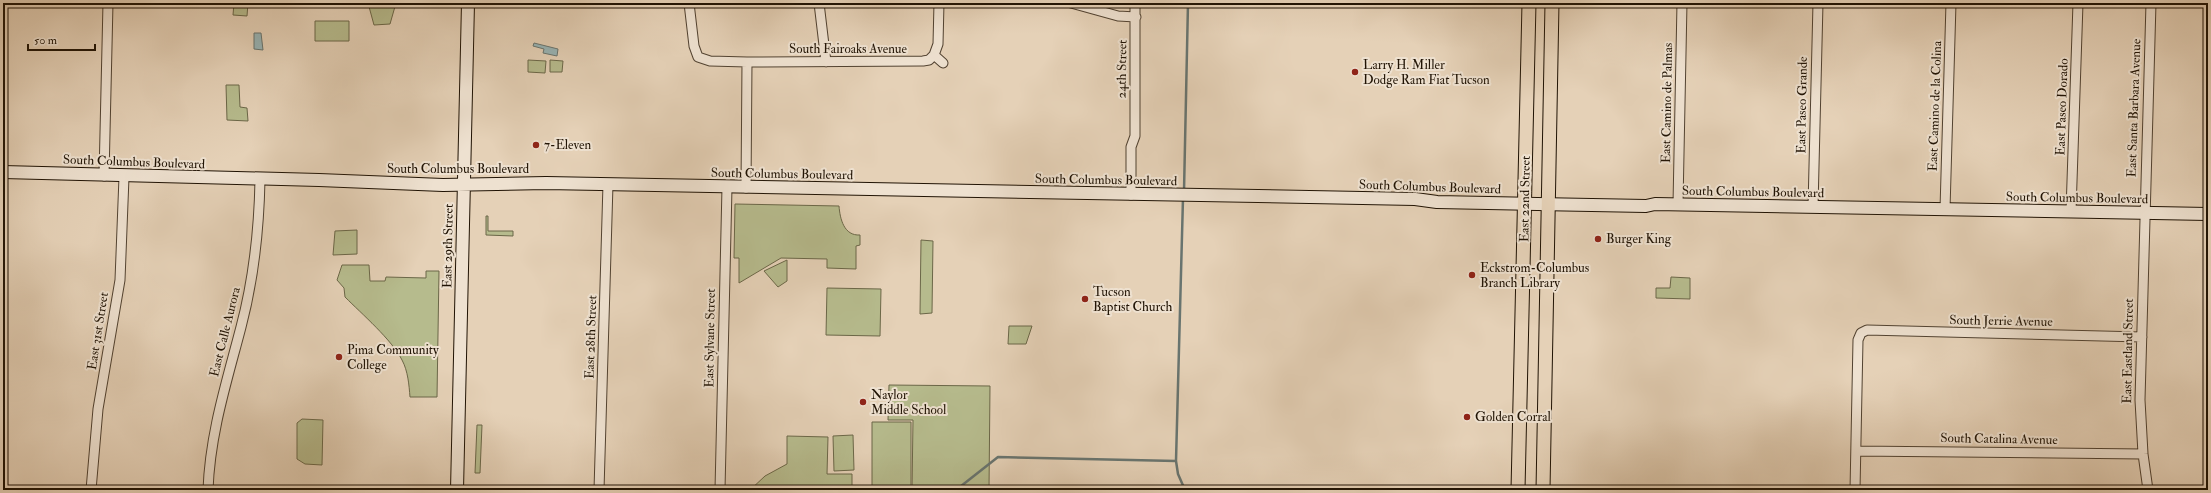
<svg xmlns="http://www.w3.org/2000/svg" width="2211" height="493" font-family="'IM FELL Double Pica',serif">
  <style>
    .green { fill: #b6bb8d; stroke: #6b6748 }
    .water { fill: #98b5b7; stroke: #68746f }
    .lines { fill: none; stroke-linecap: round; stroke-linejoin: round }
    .stream { stroke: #68746f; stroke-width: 2.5 }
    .street-casing { stroke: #514231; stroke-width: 11 }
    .secondary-casing { stroke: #201304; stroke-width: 14 }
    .primary-casing { stroke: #201304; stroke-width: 15 }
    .street { stroke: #eee1d0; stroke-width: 9 }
    .secondary { stroke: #eee1d0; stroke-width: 12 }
    .primary { stroke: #e5d1b7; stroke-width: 13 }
    .poi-dot { fill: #8f2418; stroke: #eee1d0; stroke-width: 1.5 }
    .labels { text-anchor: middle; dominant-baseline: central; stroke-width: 4; stroke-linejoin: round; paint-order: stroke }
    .street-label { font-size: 13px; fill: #201304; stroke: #eee1d0 }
    .poi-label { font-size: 13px; fill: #201304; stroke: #eee1d0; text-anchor: start }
  </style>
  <rect width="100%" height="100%" fill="#e5d1b7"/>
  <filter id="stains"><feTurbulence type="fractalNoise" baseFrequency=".005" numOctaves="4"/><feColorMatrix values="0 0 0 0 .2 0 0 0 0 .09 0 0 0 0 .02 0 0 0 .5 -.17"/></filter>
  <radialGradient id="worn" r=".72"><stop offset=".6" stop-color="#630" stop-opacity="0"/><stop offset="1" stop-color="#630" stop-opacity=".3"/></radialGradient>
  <path class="green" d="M 234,3 L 248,3 L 247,16 L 233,15 Z
    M 368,3 L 396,3 L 390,24 L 374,25 Z
    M 315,21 L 349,21 L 349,41 L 315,41 Z
    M 528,60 L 546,61 L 545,73 L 528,72 Z
    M 550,60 L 563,61 L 562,72 L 550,72 Z
    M 226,85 L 239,85 L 240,107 L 247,108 L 248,121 L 227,120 Z
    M 735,204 L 839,206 C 840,219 844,236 860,235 L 860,245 L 856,246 L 856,269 L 827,268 L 827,259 L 781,258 L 739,283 L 739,258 L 734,258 Z
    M 486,216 L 488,216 L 488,231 L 513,231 L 513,236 L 486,235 Z
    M 357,230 L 357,254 L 333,255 L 335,231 Z
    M 921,240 L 933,241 L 932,313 L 920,314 Z
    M 787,260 L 787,281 L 778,287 L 764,271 Z
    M 342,265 L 369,265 L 370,281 L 385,281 L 386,277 L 426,278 L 426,271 L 439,271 L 437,397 L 410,397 C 409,385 408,371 402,360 C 392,340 362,314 345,297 L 344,288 L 337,280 Z
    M 1671,277 L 1690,278 L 1690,299 L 1656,298 L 1656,288 L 1670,288 Z
    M 827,288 L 881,289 L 880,336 L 826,335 Z
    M 1009,326 L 1032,326 L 1026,344 L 1008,344 Z
    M 889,385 L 990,386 L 989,490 L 912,490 L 913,420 L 888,420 Z
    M 302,419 L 323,420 L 322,465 L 305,464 L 297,459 L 297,423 Z
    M 872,422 L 911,422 L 911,490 L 872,490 Z
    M 477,425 L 482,425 L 480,473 L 475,473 Z
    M 853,435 L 854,470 L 834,471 L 833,436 Z
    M 787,436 L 828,437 L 827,474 L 852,474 L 852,490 L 750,490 L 765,476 L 787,464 Z"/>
  <path class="water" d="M 254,33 L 261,33 L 263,50 L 254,49 Z
    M 534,43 L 558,49 L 557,56 L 543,53 L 544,49 L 533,46 Z"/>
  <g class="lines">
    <path class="stream" d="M 1184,191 L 1188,3
      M 1176,461 L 1178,474 L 1185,490
      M 956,490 L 998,457 L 1176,461 L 1183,198"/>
    <defs>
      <path id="street" d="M 689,3 L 694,46 L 698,57 L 710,61 L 747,62 L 746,188
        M 819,3 L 826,62
        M 1071,3 L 1118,16 L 1136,17
        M 934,55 L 938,44 L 939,3
        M 747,62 L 923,61 L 929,60 L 934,55 L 943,63
        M 104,176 L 108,3
        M 1131,195 L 1131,147 L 1135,136 L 1135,3
        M 1678,204 L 1682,3
        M 1813,207 L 1818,3
        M 1945,209 L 1951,3
        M 2071,211 L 2078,3
        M 1856,451 L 2143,454
        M 91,490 L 98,409 L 120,280 L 124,177
        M 208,490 C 210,433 227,381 241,327 C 254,278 259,230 260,180
        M 599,490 L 608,184
        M 720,490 L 727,187
        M 1855,490 L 1858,340 L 1861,333 L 1867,330 L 2142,337
        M 2148,490 L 2143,454 L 2140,400 L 2151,3"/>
      <path id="secondary" d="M 3,172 L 319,180 L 443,185 L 546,183 L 1415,199 L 1437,202 L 1646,206 L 1655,204 L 2208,214
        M 457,490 L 468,3"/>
      <path id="primary" d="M 1518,490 L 1529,3
        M 1543,490 L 1552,3"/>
    </defs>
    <use href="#street" class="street-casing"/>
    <use href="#secondary" class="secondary-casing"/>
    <use href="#primary" class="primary-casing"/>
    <use href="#street" class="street"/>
    <use href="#secondary" class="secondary"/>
    <use href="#primary" class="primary"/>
  </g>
  <g class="poi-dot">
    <circle cx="1355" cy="72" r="4"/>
    <circle cx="536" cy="145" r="4"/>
    <circle cx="1598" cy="239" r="4"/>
    <circle cx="1472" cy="275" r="4"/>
    <circle cx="1085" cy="299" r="4"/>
    <circle cx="339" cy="357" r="4"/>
    <circle cx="863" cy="402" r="4"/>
    <circle cx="1467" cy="417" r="4"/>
  </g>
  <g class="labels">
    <g class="street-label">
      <text x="848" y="49">South Fairoaks Avenue</text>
      <text transform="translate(1122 69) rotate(-89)">24th Street</text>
      <text transform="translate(1667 103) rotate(-89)">East Camino de Palmas</text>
      <text transform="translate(1802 105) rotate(-89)">East Paseo Grande</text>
      <text transform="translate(1935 106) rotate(-88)">East Camino de la Colina</text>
      <text transform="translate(2062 107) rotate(-88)">East Paseo Dorado</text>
      <text transform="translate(2134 108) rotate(-88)">East Santa Barbara Avenue</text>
      <text transform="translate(134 162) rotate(2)">South Columbus Boulevard</text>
      <text x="458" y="169">South Columbus Boulevard</text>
      <text transform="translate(782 174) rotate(1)">South Columbus Boulevard</text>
      <text transform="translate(1106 180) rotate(1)">South Columbus Boulevard</text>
      <text transform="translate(1430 187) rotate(2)">South Columbus Boulevard</text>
      <text transform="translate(1753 192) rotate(1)">South Columbus Boulevard</text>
      <text transform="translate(2077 198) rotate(1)">South Columbus Boulevard</text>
      <text transform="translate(1525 199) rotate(-89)">East 22nd Street</text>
      <text transform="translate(448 246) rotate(-89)">East 29th Street</text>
      <text transform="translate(2001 321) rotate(1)">South Jerrie Avenue</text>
      <text transform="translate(98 331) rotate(-81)">East 31st Street</text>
      <text transform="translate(225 332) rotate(-76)">East Calle Aurora</text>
      <text transform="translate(591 337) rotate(-88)">East 28th Street</text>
      <text transform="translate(710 338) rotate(-89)">East Sylvane Street</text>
      <text transform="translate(2128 351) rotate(-89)">East Eastland Street</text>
      <text transform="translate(1999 439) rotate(1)">South Catalina Avenue</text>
    </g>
    <g class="poi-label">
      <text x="1363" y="65">Larry H. Miller<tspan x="1363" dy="15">Dodge Ram Fiat Tucson</tspan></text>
      <text x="544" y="145">7-Eleven</text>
      <text x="1606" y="239">Burger King</text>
      <text x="1480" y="268">Eckstrom-Columbus<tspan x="1480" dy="15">Branch Library</tspan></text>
      <text x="1093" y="292">Tucson<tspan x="1093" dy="15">Baptist Church</tspan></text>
      <text x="347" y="350">Pima Community<tspan x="347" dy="15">College</tspan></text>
      <text x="871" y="395">Naylor<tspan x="871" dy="15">Middle School</tspan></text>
      <text x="1475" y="417">Golden Corral</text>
    </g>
  </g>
  <rect width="2211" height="493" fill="none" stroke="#e5d1b7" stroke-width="16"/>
  <rect x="4" y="4" width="2203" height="485" fill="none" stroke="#201304" stroke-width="2"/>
  <rect x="8" y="8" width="2195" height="477" fill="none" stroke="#201304"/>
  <path d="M28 44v6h67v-6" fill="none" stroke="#201304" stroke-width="2"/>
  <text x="34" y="44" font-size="12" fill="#201304" stroke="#eee1d0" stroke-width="3" paint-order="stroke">50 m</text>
  <rect width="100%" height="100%" filter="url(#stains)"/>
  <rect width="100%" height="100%" fill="url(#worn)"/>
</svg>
